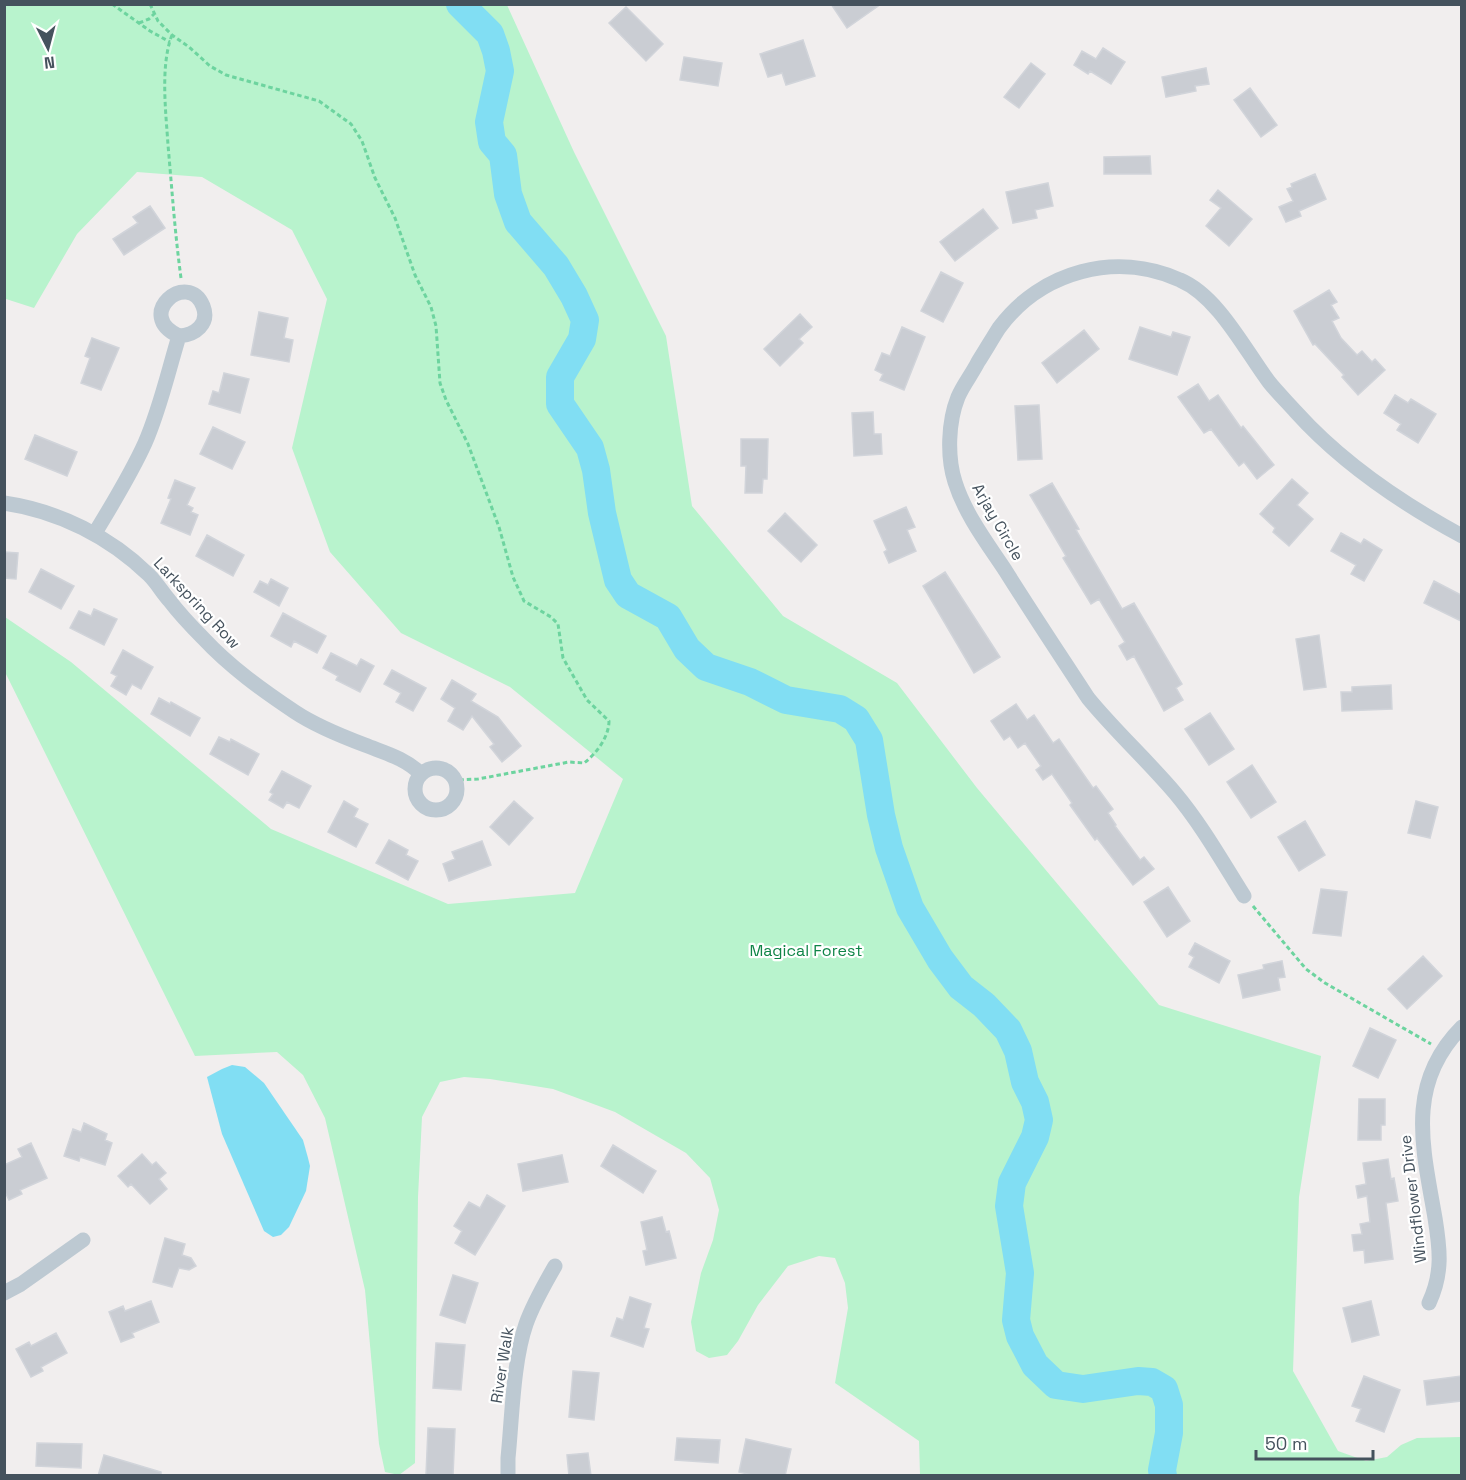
<svg xmlns="http://www.w3.org/2000/svg" width="1466" height="1480" font-family="'Space Grotesk',sans-serif">
  <style>
    .green { fill: #b8f3cd }
    .water { fill: #81def3 }
    .lines { fill: none; stroke-linecap: round; stroke-linejoin: round }
    .river { stroke: #81def3; stroke-width: 28 }
    .building { fill: #cacdd3; stroke: #d1d4da; stroke-width: 1.5 }
    .path { stroke: #6dd49f; stroke-width: 3; stroke-dasharray: 4.5 3; stroke-linecap: butt }
    .street { stroke: #bdc9d2; stroke-width: 15 }
    .labels { text-anchor: middle; dominant-baseline: central; stroke-width: 4.5; stroke-linejoin: round; paint-order: stroke }
    .street-label { font-size: 16px; fill: #45525d; stroke: #fff }
    .park-label { font-size: 16px; fill: #0f8547; stroke: #fff }
  </style>
  <rect width="100%" height="100%" fill="#f1eeee"/>
  <path class="green" d="M 5,4 L 507,5 L 574,152 L 666,336 L 692,506 L 783,616 L 897,683 L 977,788 L 1159,1005 L 1321,1056 L 1299,1197 L 1293,1371 L 1338,1451 L 1366,1461 L 1387,1457 L 1401,1445 L 1417,1438 L 1461,1437 L 1461,1475 L 920,1475 L 919,1441 L 835,1383 L 848,1308 L 845,1283 L 835,1258 L 819,1256 L 788,1266 L 758,1305 L 738,1341 L 727,1355 L 709,1358 L 696,1351 L 691,1322 L 701,1273 L 713,1240 L 719,1210 L 710,1178 L 686,1153 L 615,1112 L 553,1089 L 490,1079 L 464,1077 L 440,1082 L 422,1117 L 418,1197 L 415,1463 L 399,1475 L 385,1472 L 379,1444 L 365,1290 L 325,1118 L 303,1075 L 277,1052 L 195,1056 L 5,672 L 5,617 L 71,662 L 271,829 L 448,904 L 575,893 L 623,779 L 510,687 L 401,633 L 330,552 L 292,448 L 327,299 L 292,230 L 202,177 L 137,172 L 77,234 L 34,308 L 6,299 Z"/>
  <path class="water" d="M 232,1065 L 245,1067 L 264,1083 L 303,1140 L 308,1158 L 310,1166 L 306,1191 L 289,1227 L 281,1235 L 273,1237 L 264,1231 L 222,1134 L 207,1077 L 222,1069 Z"/>
  <g class="lines">
    <path class="river" d="M 460,4 L 490,34 L 496,51 L 500,71 L 489,122 L 492,142 L 503,155 L 508,194 L 518,222 L 556,266 L 574,296 L 585,320 L 582,339 L 560,377 L 560,404 L 590,448 L 596,470 L 602,513 L 618,580 L 628,595 L 668,617 L 687,649 L 706,667 L 750,682 L 786,700 L 840,709 L 856,719 L 869,740 L 881,815 L 889,848 L 910,908 L 940,959 L 961,987 L 984,1005 L 1008,1030 L 1018,1051 L 1025,1082 L 1035,1102 L 1039,1120 L 1035,1137 L 1012,1183 L 1009,1206 L 1020,1273 L 1016,1320 L 1020,1336 L 1035,1365 L 1056,1385 L 1083,1389 L 1138,1381 L 1152,1382 L 1164,1389 L 1169,1405 L 1169,1433 L 1162,1470 L 1163,1476"/>
  </g>
  <path class="building" d="M 831,4 L 881,4 L 847,28 Z
    M 626,7 L 663,44 L 646,61 L 609,23 Z
    M 803,40 L 815,76 L 786,85 L 782,73 L 768,77 L 760,54 Z
    M 1103,48 L 1125,62 L 1111,84 L 1090,71 L 1088,74 L 1074,65 L 1082,51 L 1096,59 Z
    M 684,57 L 722,63 L 718,86 L 680,80 Z
    M 1031,63 L 1045,74 L 1019,108 L 1004,97 Z
    M 1206,68 L 1209,84 L 1195,86 L 1196,91 L 1166,97 L 1162,77 Z
    M 1250,88 L 1277,125 L 1261,137 L 1234,100 Z
    M 1150,156 L 1151,174 L 1104,174 L 1104,157 Z
    M 1315,174 L 1326,199 L 1299,211 L 1301,216 L 1286,222 L 1279,207 L 1293,201 L 1287,189 L 1292,187 L 1291,184 Z
    M 1048,183 L 1053,206 L 1035,210 L 1037,218 L 1013,223 L 1006,192 Z
    M 1218,190 L 1252,219 L 1229,246 L 1206,226 L 1221,208 L 1210,200 Z
    M 150,206 L 165,228 L 124,255 L 113,239 L 138,223 L 133,217 Z
    M 983,209 L 998,228 L 955,261 L 940,242 Z
    M 941,272 L 963,283 L 943,322 L 921,311 Z
    M 1329,290 L 1337,302 L 1331,305 L 1339,318 L 1332,321 L 1341,338 L 1357,355 L 1362,351 L 1372,362 L 1375,359 L 1385,370 L 1358,395 L 1342,377 L 1344,375 L 1315,344 L 1313,345 L 1294,311 Z
    M 259,312 L 288,318 L 284,338 L 293,340 L 289,362 L 251,355 Z
    M 800,314 L 812,327 L 799,339 L 803,343 L 780,366 L 764,349 Z
    M 902,327 L 925,337 L 904,390 L 880,380 L 883,374 L 875,370 L 882,353 L 890,356 Z
    M 1140,327 L 1171,337 L 1173,332 L 1190,337 L 1177,375 L 1129,359 Z
    M 1084,330 L 1099,349 L 1057,383 L 1042,363 Z
    M 92,338 L 119,348 L 101,390 L 81,383 L 90,358 L 85,356 Z
    M 224,373 L 249,379 L 240,413 L 209,404 L 213,391 L 219,393 Z
    M 1198,384 L 1209,401 L 1218,395 L 1241,428 L 1243,426 L 1274,465 L 1257,479 L 1244,462 L 1239,466 L 1211,429 L 1204,433 L 1178,397 Z
    M 1395,395 L 1408,403 L 1411,399 L 1436,414 L 1418,443 L 1397,430 L 1401,424 L 1384,413 Z
    M 1039,405 L 1042,459 L 1018,460 L 1015,406 Z
    M 873,412 L 874,434 L 881,434 L 882,454 L 854,456 L 852,413 Z
    M 213,427 L 245,442 L 232,469 L 200,454 Z
    M 35,435 L 77,452 L 67,476 L 25,459 Z
    M 741,439 L 768,439 L 767,479 L 763,479 L 762,493 L 745,493 L 746,466 L 741,466 Z
    M 1292,479 L 1308,493 L 1297,505 L 1313,519 L 1289,546 L 1273,532 L 1275,528 L 1260,514 Z
    M 175,480 L 195,488 L 187,505 L 193,508 L 191,512 L 198,515 L 190,535 L 161,523 L 171,499 L 168,498 Z
    M 1052,483 L 1079,529 L 1076,530 L 1122,609 L 1134,603 L 1182,684 L 1176,688 L 1183,700 L 1164,711 L 1134,656 L 1127,660 L 1119,646 L 1125,642 L 1099,599 L 1091,604 L 1063,558 L 1066,556 L 1030,495 Z
    M 906,507 L 915,527 L 907,530 L 916,551 L 889,563 L 884,552 L 887,550 L 874,521 Z
    M 785,513 L 817,545 L 801,562 L 768,531 Z
    M 1341,533 L 1361,544 L 1364,539 L 1382,550 L 1364,581 L 1351,574 L 1356,565 L 1331,551 Z
    M 207,535 L 244,555 L 233,576 L 196,556 Z
    M 4,552 L 18,553 L 16,579 L 4,578 Z
    M 41,569 L 74,586 L 61,609 L 29,592 Z
    M 945,572 L 1000,657 L 974,673 L 923,586 Z
    M 271,579 L 288,588 L 279,606 L 254,592 L 260,581 L 268,585 Z
    M 1434,581 L 1461,595 L 1461,621 L 1424,603 Z
    M 94,609 L 117,619 L 104,645 L 70,628 L 79,611 L 91,616 Z
    M 283,613 L 326,636 L 317,653 L 294,641 L 291,647 L 271,636 Z
    M 1319,635 L 1326,687 L 1304,690 L 1296,639 Z
    M 123,650 L 153,667 L 141,689 L 132,684 L 126,695 L 111,686 L 117,676 L 111,673 Z
    M 331,653 L 357,666 L 361,659 L 374,666 L 360,692 L 336,680 L 338,676 L 323,668 Z
    M 392,670 L 426,688 L 413,711 L 396,702 L 401,693 L 384,684 Z
    M 452,680 L 476,694 L 471,701 L 498,717 L 521,746 L 502,762 L 490,747 L 494,744 L 472,716 L 463,730 L 448,721 L 455,708 L 441,699 Z
    M 1391,685 L 1392,709 L 1342,711 L 1341,692 L 1352,692 L 1352,687 Z
    M 159,698 L 170,704 L 171,702 L 200,718 L 190,736 L 151,714 Z
    M 1016,704 L 1027,720 L 1034,715 L 1053,743 L 1059,739 L 1093,788 L 1096,786 L 1113,809 L 1108,813 L 1116,825 L 1115,826 L 1140,860 L 1144,857 L 1154,869 L 1133,885 L 1097,838 L 1095,840 L 1070,805 L 1072,803 L 1052,774 L 1043,780 L 1036,770 L 1041,766 L 1025,743 L 1018,748 L 1010,736 L 1004,740 L 991,721 Z
    M 1210,713 L 1234,749 L 1209,765 L 1185,729 Z
    M 219,737 L 230,742 L 231,739 L 259,754 L 248,775 L 210,754 Z
    M 1252,765 L 1276,802 L 1251,818 L 1227,782 Z
    M 282,771 L 311,786 L 299,808 L 287,802 L 283,808 L 269,800 L 273,794 L 270,792 Z
    M 344,801 L 358,809 L 354,817 L 368,824 L 356,847 L 328,832 Z
    M 514,801 L 533,818 L 509,845 L 490,827 Z
    M 1416,801 L 1438,807 L 1430,838 L 1408,833 Z
    M 1305,821 L 1325,855 L 1299,871 L 1278,837 Z
    M 389,840 L 408,850 L 406,855 L 418,861 L 408,880 L 376,863 Z
    M 482,841 L 491,865 L 449,881 L 443,864 L 455,859 L 452,852 Z
    M 1168,887 L 1190,921 L 1167,937 L 1144,902 Z
    M 1321,889 L 1347,892 L 1341,936 L 1313,933 Z
    M 1195,943 L 1230,961 L 1219,983 L 1189,967 L 1194,957 L 1189,954 Z
    M 1423,956 L 1442,976 L 1407,1009 L 1388,989 Z
    M 1282,961 L 1285,977 L 1278,978 L 1280,990 L 1243,998 L 1238,975 L 1264,969 L 1263,965 Z
    M 1370,1028 L 1396,1040 L 1378,1078 L 1353,1066 Z
    M 1359,1099 L 1385,1099 L 1385,1125 L 1381,1125 L 1381,1140 L 1358,1140 Z
    M 84,1123 L 107,1134 L 105,1140 L 112,1143 L 105,1165 L 80,1157 L 79,1161 L 64,1156 L 73,1129 L 81,1132 Z
    M 31,1143 L 47,1178 L 20,1190 L 22,1194 L 9,1200 L 4,1190 L 4,1165 L 22,1157 L 18,1149 Z
    M 613,1145 L 656,1171 L 643,1193 L 601,1166 Z
    M 142,1154 L 152,1165 L 156,1162 L 166,1173 L 159,1179 L 167,1189 L 150,1204 L 131,1184 L 128,1187 L 118,1176 Z
    M 562,1155 L 568,1182 L 523,1191 L 518,1164 Z
    M 1388,1159 L 1391,1179 L 1394,1178 L 1398,1201 L 1386,1203 L 1393,1259 L 1365,1263 L 1364,1250 L 1354,1251 L 1352,1235 L 1362,1234 L 1360,1224 L 1370,1222 L 1367,1196 L 1358,1198 L 1356,1186 L 1366,1184 L 1363,1163 Z
    M 487,1195 L 505,1206 L 475,1255 L 455,1243 L 462,1231 L 454,1226 L 469,1202 L 480,1208 Z
    M 662,1217 L 666,1232 L 669,1231 L 676,1258 L 646,1265 L 643,1251 L 647,1250 L 641,1222 Z
    M 165,1238 L 185,1244 L 182,1255 L 191,1258 L 196,1266 L 189,1270 L 179,1268 L 172,1287 L 153,1282 Z
    M 453,1275 L 478,1283 L 465,1323 L 440,1315 Z
    M 630,1297 L 651,1304 L 644,1328 L 649,1329 L 643,1347 L 611,1336 L 617,1318 L 623,1320 Z
    M 151,1301 L 159,1322 L 132,1333 L 134,1337 L 121,1342 L 109,1312 L 123,1306 L 125,1311 Z
    M 1371,1301 L 1379,1335 L 1352,1342 L 1343,1308 Z
    M 56,1333 L 67,1353 L 41,1367 L 43,1371 L 31,1377 L 16,1349 L 29,1342 L 31,1346 Z
    M 436,1343 L 465,1345 L 461,1390 L 433,1388 Z
    M 573,1371 L 599,1373 L 594,1420 L 569,1417 Z
    M 1364,1376 L 1400,1390 L 1384,1432 L 1356,1421 L 1361,1409 L 1352,1406 Z
    M 1461,1376 L 1461,1401 L 1427,1405 L 1424,1381 Z
    M 428,1428 L 455,1429 L 453,1476 L 426,1475 Z
    M 677,1438 L 720,1440 L 718,1463 L 675,1460 Z
    M 746,1439 L 791,1449 L 785,1476 L 756,1476 L 739,1472 Z
    M 37,1443 L 82,1444 L 81,1468 L 36,1466 Z
    M 588,1453 L 591,1476 L 569,1476 L 567,1455 Z
    M 104,1455 L 161,1472 L 161,1476 L 98,1476 Z"/>
  <g class="lines">
    <path class="path" d="M 112,4 L 150,31 L 170,42
      M 150,4 L 158,21 L 172,35 L 189,47 L 210,66 L 226,75 L 319,101 L 351,124 L 362,141 L 375,178 L 395,218 L 415,275 L 431,307 L 436,326 L 440,383 L 446,400 L 468,444 L 499,527 L 513,577 L 524,601 L 551,617 L 558,624 L 563,658 L 587,700 L 609,721 C 609,737 596,754 584,763 L 569,762 L 478,779 L 456,780
      M 139,23 L 149,19 L 154,14
      M 172,35 C 160,66 166,113 168,145 C 172,190 175,234 181,278
      M 1253,906 L 1306,969 L 1325,983 L 1431,1044"/>
    <path class="street" d="M 4,503 C 59,511 110,537 149,575 C 157,583 162,592 169,600 C 179,613 191,626 203,638 C 230,667 262,690 295,712 C 316,726 341,736 365,745 C 385,753 405,758 421,774
      M 95,533 C 113,503 131,474 145,443 C 160,409 168,372 179,336 C 195,335 210,324 203,306 C 188,269 133,315 179,336
      M415 789a21 21 0 1 1 42 0a21 21 0 1 1-42 0Z
      M 1244,896 C 1222,861 1201,824 1175,793 C 1147,760 1115,731 1088,698 C 1060,655 1032,613 1005,570 C 987,543 965,514 955,482 C 947,457 948,422 958,397 C 963,385 972,374 978,362 C 985,351 992,339 999,328 C 1041,271 1116,251 1180,280 C 1218,296 1245,350 1269,382 C 1277,392 1287,402 1296,412 C 1342,463 1401,503 1462,536
      M 4,1293 L 21,1284 L 83,1240
      M 1429,1303 C 1443,1273 1440,1249 1435,1218 C 1423,1148 1405,1084 1462,1027
      M 508,1476 L 508,1458 C 512,1419 513,1361 526,1324 C 533,1304 544,1285 555,1266"/>
  </g>
  <g class="labels">
    <g class="street-label">
      <text transform="translate(998 522) rotate(60)">Arjay Circle</text>
      <text transform="translate(197 603) rotate(47)">Larkspring Row</text>
      <text transform="translate(1413 1199) rotate(-97)">Windflower Drive</text>
      <text transform="translate(502 1365) rotate(-81)">River Walk</text>
    </g>
    <g class="park-label">
      <text x="806" y="950">Magical Forest</text>
    </g>
  </g>
  <rect width="1466" height="1480" fill="none" stroke="#45525d" stroke-width="12"/>
  <g transform="translate(48 48) rotate(174)" stroke="#ffffff" stroke-width="4.5" paint-order="stroke">
  <path d="M0-4.5L10 22L0 15L-10 22Z" fill="#45525d"/>
  <text y="-9" font-size="16" font-weight="bold" text-anchor="middle" fill="#45525d">N</text>
  </g>
  <path d="M1256 1450v9h117v-9" fill="none" stroke="#45525d" stroke-width="3"/>
  <text x="1265" y="1450" font-size="18" fill="#45525d" stroke="#ffffff" stroke-width="4.5" paint-order="stroke">50 m</text>
</svg>
